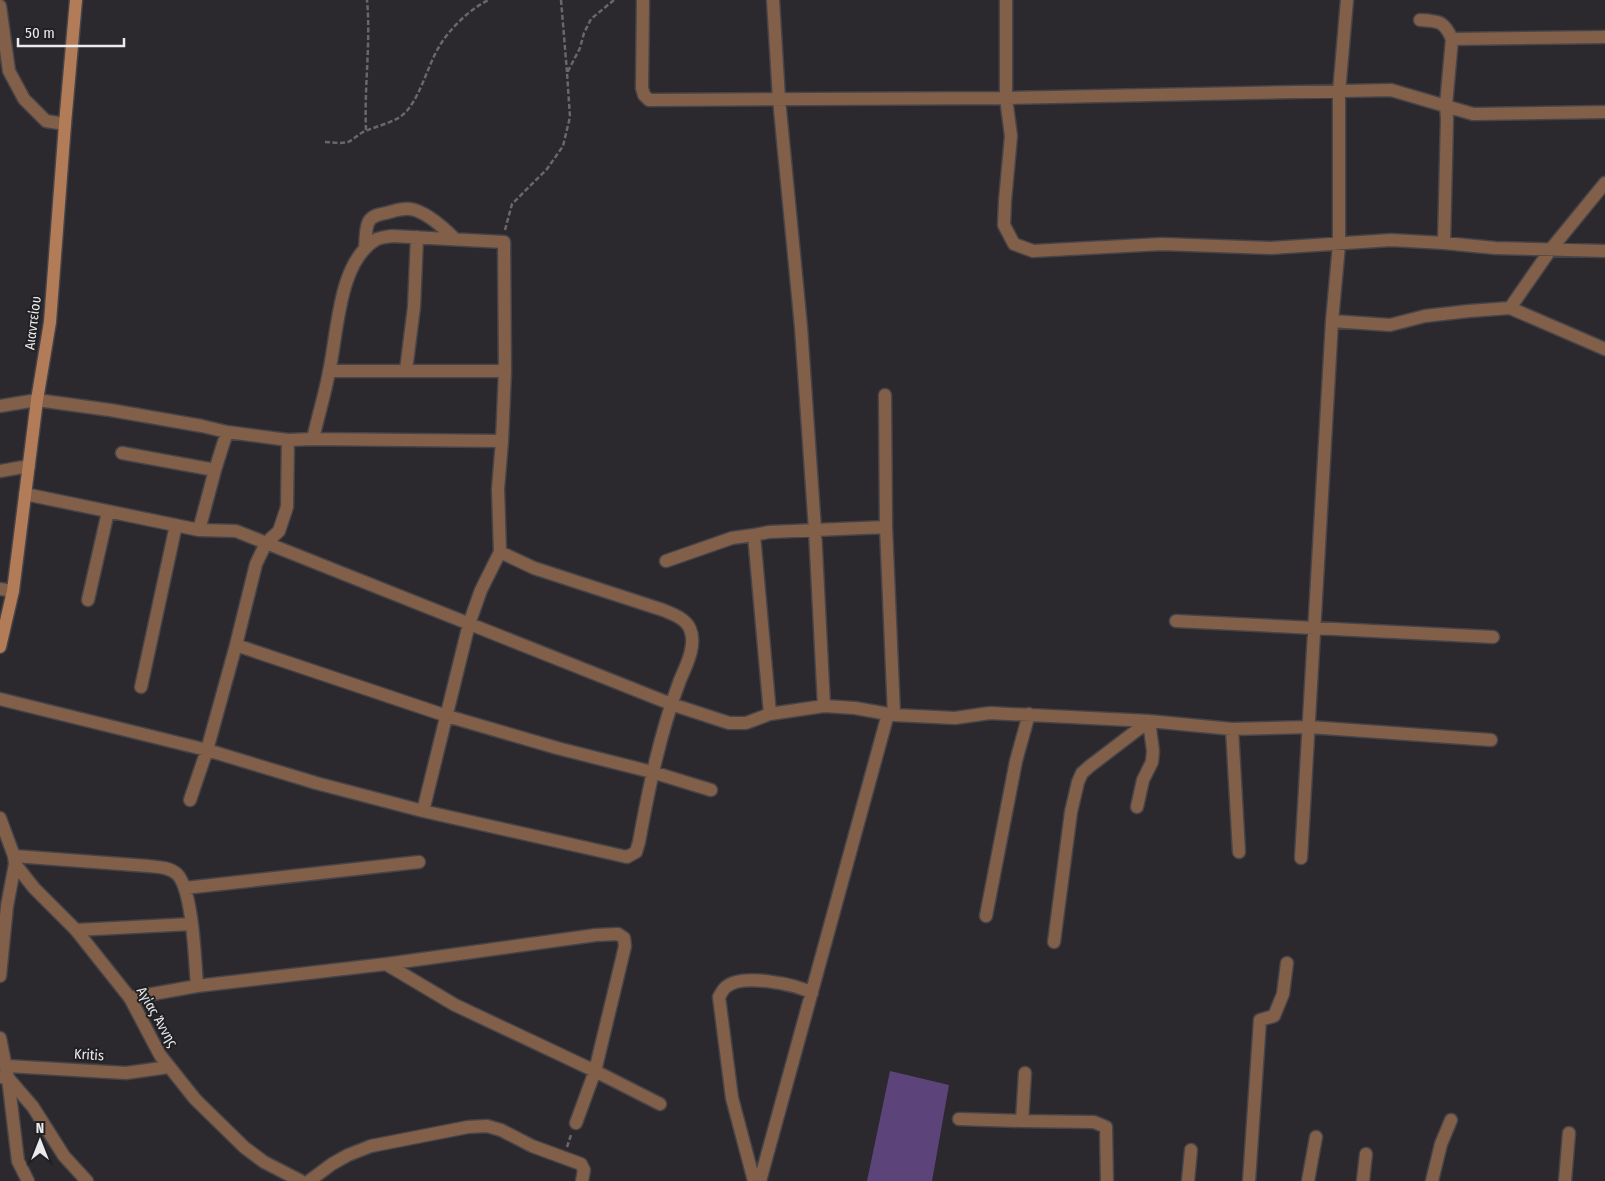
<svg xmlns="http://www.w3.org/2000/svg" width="1605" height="1181" font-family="'Fira Sans Condensed',sans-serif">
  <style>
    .green { fill: #5c447b }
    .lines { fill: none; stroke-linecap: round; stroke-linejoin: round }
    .minor-casing { stroke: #464448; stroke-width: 15 }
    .tertiary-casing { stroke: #464448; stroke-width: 15 }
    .secondary-casing { stroke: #464448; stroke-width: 15 }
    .path { stroke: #69676a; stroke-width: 2.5; stroke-dasharray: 5 2.5; stroke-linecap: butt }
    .minor { stroke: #815f49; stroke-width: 12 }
    .tertiary { stroke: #815f49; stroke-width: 12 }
    .secondary { stroke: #b27c58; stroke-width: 12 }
    .labels { text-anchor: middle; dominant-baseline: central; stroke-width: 4; stroke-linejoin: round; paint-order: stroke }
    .street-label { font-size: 14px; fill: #ebeaec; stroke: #212023 }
  </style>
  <rect width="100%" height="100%" fill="#2b292d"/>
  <path class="green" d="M 890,1071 L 949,1085 L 932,1181 L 867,1181 Z"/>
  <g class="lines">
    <defs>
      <path id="minor" d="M 643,0 L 642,88 L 644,95 L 649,100 L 1006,98 L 1011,136 L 1005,201 L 1004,225 L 1014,244 L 1033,251 L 1162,244 L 1271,248 L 1391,240 L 1444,243 L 1495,248 L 1605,251
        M 773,0 L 779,99 L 801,327 L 815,530 L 824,706
        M 1006,0 L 1006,98 L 1391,90 L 1473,114 L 1605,112
        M 0,6 L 9,71 L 24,99 L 46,121 L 65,124
        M 1420,20 C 1439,21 1444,21 1452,39 L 1446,105 L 1447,119 L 1444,243
        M 1452,39 L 1605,37
        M 1605,183 L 1551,249 L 1510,308 L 1605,349
        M 365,248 C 366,240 365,228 369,221 C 373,215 380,214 386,213 C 394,211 402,208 410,209 C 426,211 444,228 455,239
        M 1332,321 L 1390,325 L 1425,316 L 1469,311 L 1510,308
        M 406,370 L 414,307 L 417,237
        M 329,371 L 505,371
        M 885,395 L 886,527
        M 0,406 L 37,400 L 110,410 L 202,426 L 227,432 L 288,440 L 313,439 L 502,441
        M 313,439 C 318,416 325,394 329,372 C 338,332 338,261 377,239 C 382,237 387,237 392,236 L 504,242 L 505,371 L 502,441 L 498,489 L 500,552 L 481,590 L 469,624 L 423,811
        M 122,453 L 215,470
        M 0,471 L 29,466
        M 25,494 L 199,530 L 236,531 L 671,704 L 729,723 L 746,723 L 770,714 L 824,706 L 855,708 L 894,715 L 955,718 L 990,713 L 1149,721 L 1232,729 L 1309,727 L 1491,740
        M 199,530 L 215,470 L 227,432
        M 666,561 L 732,538 L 754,535
        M 0,589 L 13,591
        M 88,600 L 108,512
        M 1176,621 L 1493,637
        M 236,645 L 447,716 L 557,748 L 652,772 L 711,790
        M 141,687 L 176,525
        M 0,699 L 207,750 L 316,783 L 423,811 L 627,857 L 636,852 L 639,842 C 649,787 660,733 680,680 C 686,666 697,645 690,629 C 686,619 673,614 663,610 L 534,568 L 500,552
        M 770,714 L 754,535 L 769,532 L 886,527 L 894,715
        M 1232,729 L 1239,852
        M 190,800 L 207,750 L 236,645 L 256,564 L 266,543 L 279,531 L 287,507 L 288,440
        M 1137,807 L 1143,780 L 1152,762 L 1153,751 L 1149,721
        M 14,856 L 148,866 C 158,867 169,867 177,874 C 193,890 195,962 197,986
        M 1301,858 L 1332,321 L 1339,245 L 1339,92 L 1347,0
        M 185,888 L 419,862
        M 986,916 L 1016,761 L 1029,714
        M 76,930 L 191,924
        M 1054,942 L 1071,812 L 1078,782 L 1082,773 L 1090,766 L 1149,721
        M 386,964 L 455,1005 L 595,1071 L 660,1104
        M 130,998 L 197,986 L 386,964 L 596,935 L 618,934 L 624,938 L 625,946 L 621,963 L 595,1071 L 576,1123
        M 7,1066 L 126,1073 L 169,1067
        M 1025,1073 L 1022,1121 L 1094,1122 L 1106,1127 L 1107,1181
        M 0,1077 L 8,1078 L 18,1161 L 28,1181
        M 959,1119 L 1022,1121
        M 309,1181 L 332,1164 L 348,1155 L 371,1146 L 468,1127 L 487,1126 L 501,1130 L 532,1146 L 581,1164 L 584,1170 L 582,1181
        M 754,1181 L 732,1098 L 719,997 C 721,994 723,989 726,987 C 742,973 795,984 812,993
        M 760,1181 L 888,714
        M 1188,1181 L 1191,1150
        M 1249,1181 L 1260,1020 L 1274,1016 L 1283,994 L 1287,963
        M 1308,1181 L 1316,1137
        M 1363,1181 L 1366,1154
        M 1432,1181 L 1441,1144 L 1451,1120
        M 1565,1181 L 1569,1133"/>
      <path id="tertiary" d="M 0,818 L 14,856 L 15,864 L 34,888 L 76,930 L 130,998 L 160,1055 L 195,1099 L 244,1147 L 264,1162 L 301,1181
        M 0,976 L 7,906 L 15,864
        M 0,1038 L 8,1078 L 33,1107 L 64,1156 L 87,1181"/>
      <path id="secondary" d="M 0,647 L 13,591 L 37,400 L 50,322 L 65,124 L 76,0"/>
    </defs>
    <use href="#minor" class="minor-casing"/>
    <use href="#tertiary" class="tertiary-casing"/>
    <use href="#secondary" class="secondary-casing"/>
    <path class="path" d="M 561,0 L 567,72
      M 366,130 C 364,87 371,43 367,0
      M 325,142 C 331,142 341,144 348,142 C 355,139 360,132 368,130 C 378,126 390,123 400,117 C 419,104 427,66 439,47 C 448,30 472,7 489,0
      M 505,230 L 512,204 L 547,169 L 563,146 L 570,117 L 567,73 L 580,48 L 584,33 L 591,19 L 614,0
      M 567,1147 L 571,1135"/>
    <use href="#minor" class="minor"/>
    <use href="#tertiary" class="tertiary"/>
    <use href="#secondary" class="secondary"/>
  </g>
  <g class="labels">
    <g class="street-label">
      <text transform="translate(33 323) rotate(-83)">Αιαντείου</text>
      <text transform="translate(157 1017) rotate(60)">Αγίας Άννης</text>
      <text transform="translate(89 1055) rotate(4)">Kritis</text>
    </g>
  </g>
  <g transform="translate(40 1141)" stroke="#212023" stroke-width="4" paint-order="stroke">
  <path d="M0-4L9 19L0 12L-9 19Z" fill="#ebeaec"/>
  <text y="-8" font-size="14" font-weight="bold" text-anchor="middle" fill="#ebeaec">N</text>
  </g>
  <path d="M18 38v8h106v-8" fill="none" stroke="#ebeaec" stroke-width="2.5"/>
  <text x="25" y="38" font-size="15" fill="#ebeaec" stroke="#212023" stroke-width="4" paint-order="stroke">50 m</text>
</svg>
